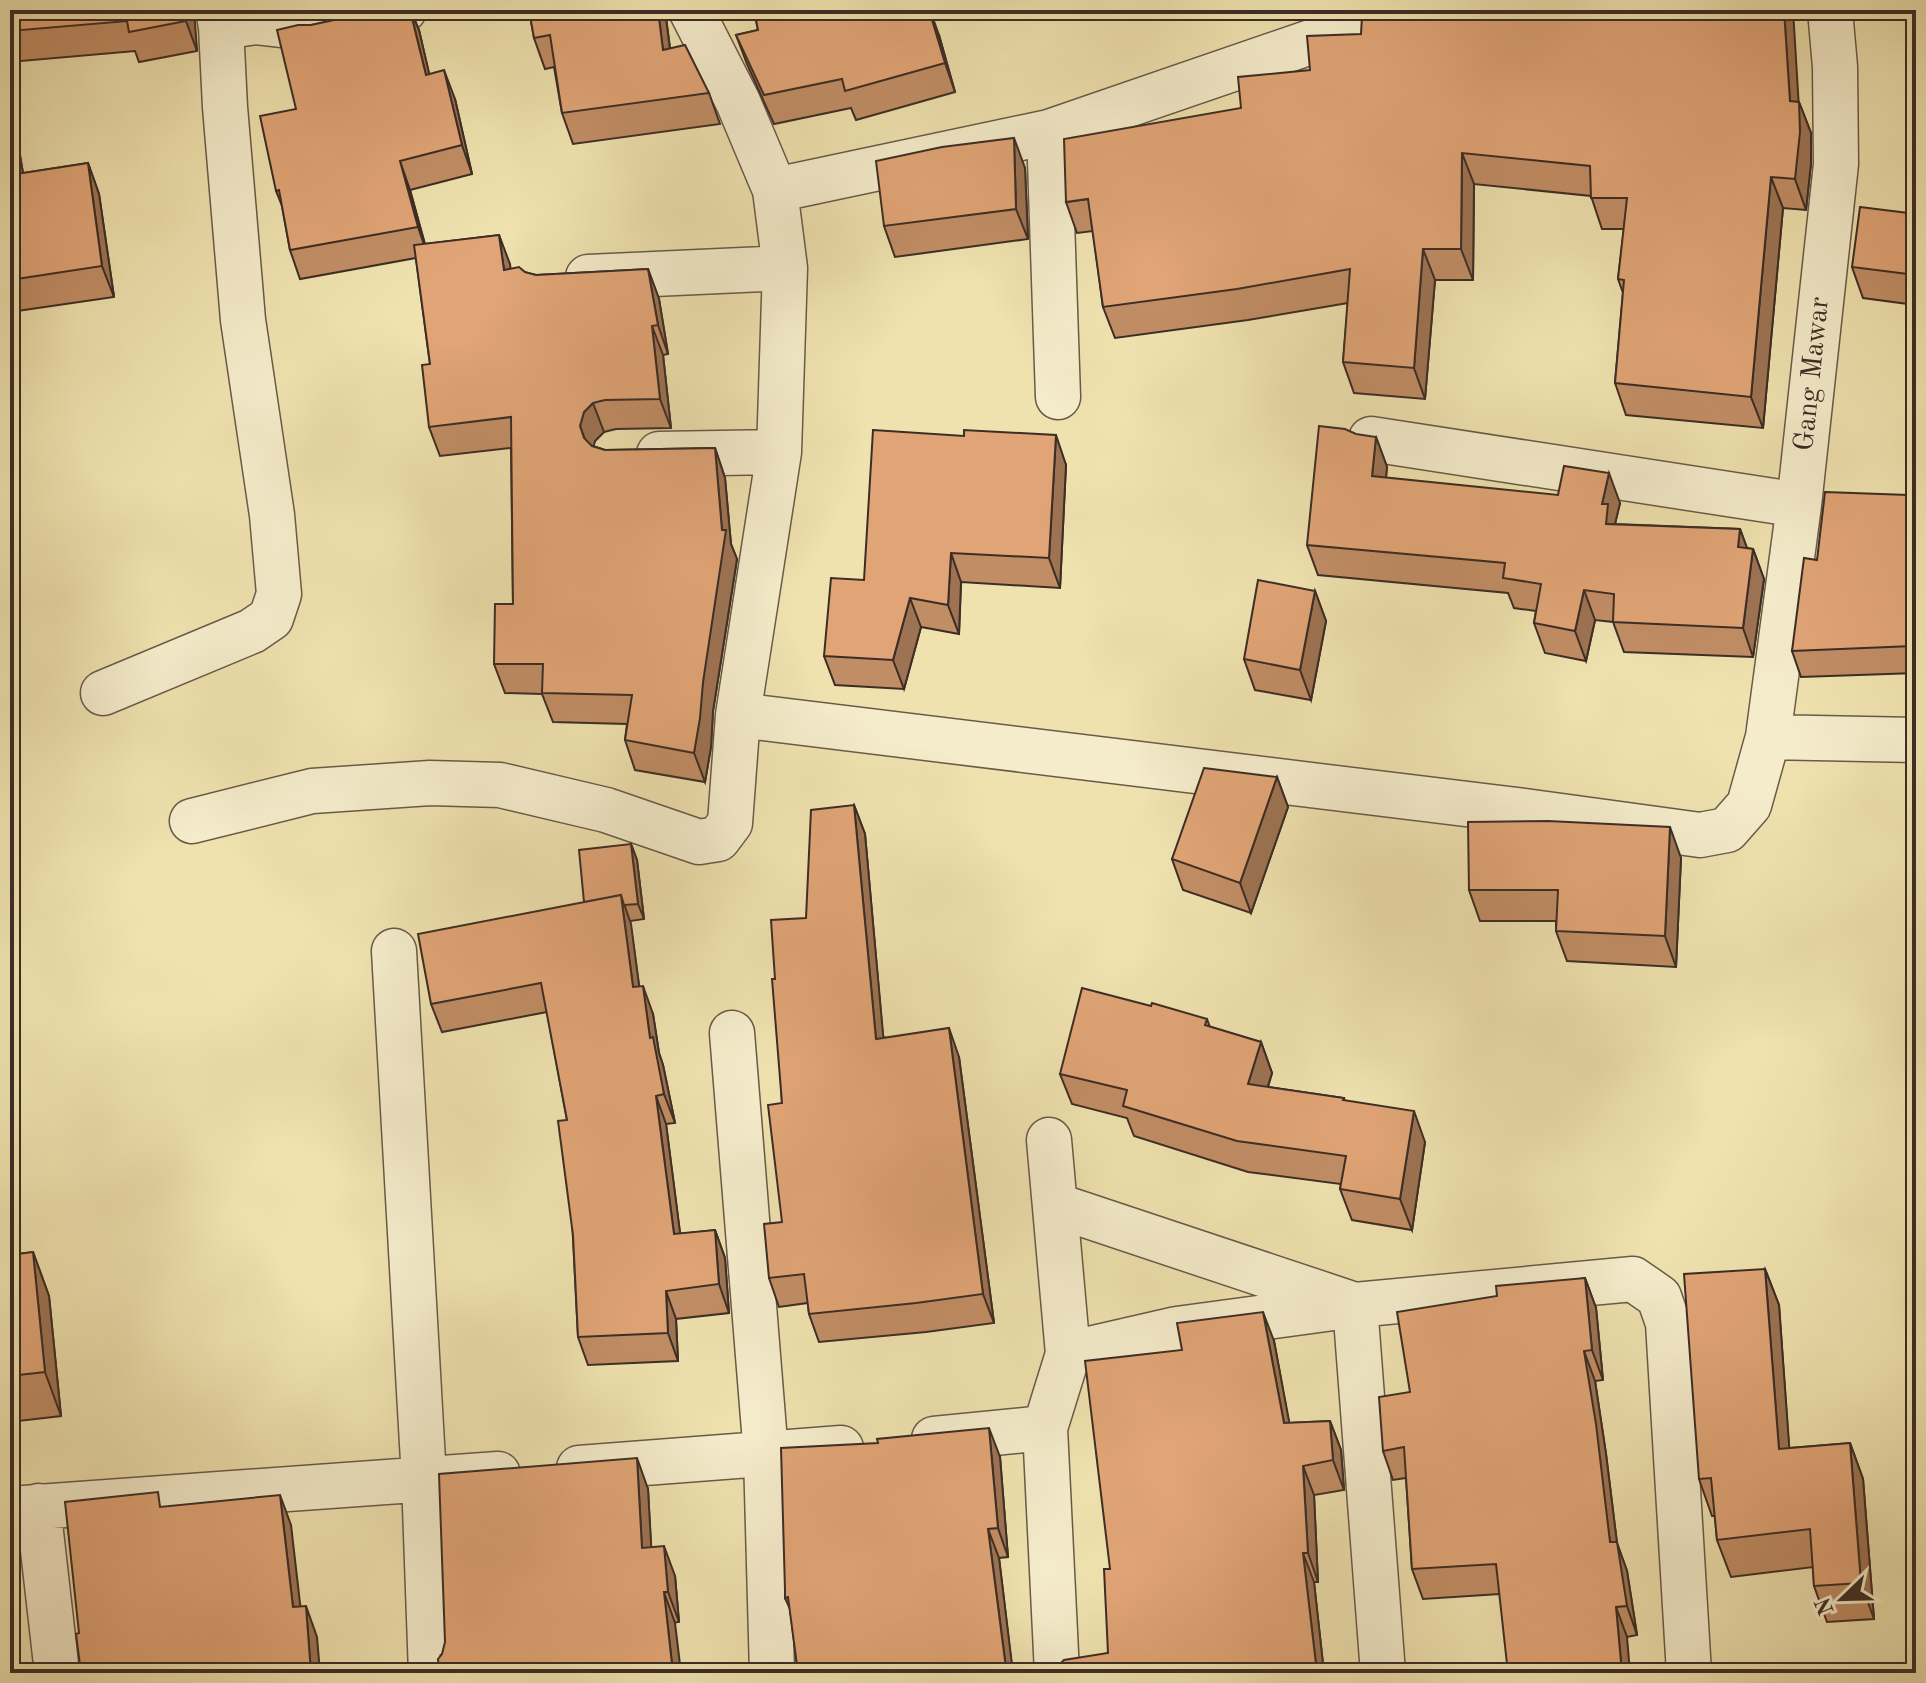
<svg xmlns="http://www.w3.org/2000/svg" width="1926" height="1683" font-family="'Old Standard TT',serif">
  <style>
    .lines { fill: none; stroke-linecap: round; stroke-linejoin: round }
    .minor-casing { stroke: #695a48; stroke-width: 47 }
    .minor { stroke: #f5eccb; stroke-width: 44 }
    .wall { fill: #c18d65; stroke: #3c2d25; stroke-width: 2 }
    .shaded-wall { fill: #9d7353; stroke: #3c2d25; stroke-width: 2 }
    .building { fill: #e0a476; stroke: #3c2d25; stroke-width: 2 }
    .labels { text-anchor: middle; dominant-baseline: central; stroke-width: 8; stroke-linejoin: round; paint-order: stroke }
    .street-label { font-size: 28px; fill: #3c2d25; stroke: #f5eccb }
  </style>
  <rect width="100%" height="100%" fill="#efe2af"/>
  <filter id="stains"><feTurbulence type="fractalNoise" baseFrequency=".0025" numOctaves="4"/><feColorMatrix values="0 0 0 0 .2 0 0 0 0 .09 0 0 0 0 .02 0 0 0 .5 -.17"/></filter>
  <radialGradient id="worn" r=".72"><stop offset=".6" stop-color="#630" stop-opacity="0"/><stop offset="1" stop-color="#630" stop-opacity=".3"/></radialGradient>
  <g class="lines">
    <defs>
      <path id="minor" d="M 221,27 L 256,22 L 316,29 L 404,10
        M 1049,132 L 1058,397
        M 775,190 L 1049,132 L 1375,20 L 1422,10
        M 588,277 L 785,268
        M 1371,439 L 1799,505
        M 659,454 L 779,452
        M 103,693 L 252,631 L 271,618 L 279,594 L 272,515 L 243,320 L 225,107 L 221,27 L 218,10
        M 738,715 L 1532,812 L 1700,835 L 1727,830 L 1749,805 L 1768,737 L 1799,505 L 1836,164 L 1835,67 L 1830,10
        M 1768,737 L 1916,740
        M 192,821 L 312,791 L 430,783 L 500,785 L 606,810 L 699,842 L 718,839 L 730,823 L 738,715 L 779,452 L 785,268 L 775,190 L 738,102 L 691,10
        M 394,951 L 424,1479 L 431,1673
        M 732,1033 L 766,1455 L 772,1673
        M 1049,1140 L 1068,1354
        M 1055,1205 L 1355,1305 L 1383,1673
        M 1045,1428 L 1057,1673
        M 934,1439 L 1045,1428 L 1068,1354 L 1177,1329 L 1355,1305 L 1633,1279 L 1659,1297 L 1668,1323 L 1689,1673
        M 579,1468 L 841,1448
        M 38,1506 L 57,1673
        M 10,1509 L 498,1474"/>
    </defs>
    <use href="#minor" class="minor-casing"/>
    <use href="#minor" class="minor"/>
  </g>
  <path class="wall" d="M 10,10 L 193,14 L 197,51 L 139,62 L 135,51 L 10,62 Z
    M 380,10 L 411,10 L 419,30 L 429,74 L 455,99 L 472,174 L 410,190 L 425,244 L 499,235 L 510,269 L 536,275 L 648,269 L 659,299 L 668,354 L 663,355 L 671,428 L 616,429 L 604,432 L 595,441 L 593,446 L 605,450 L 715,448 L 725,478 L 731,544 L 737,559 L 713,711 L 711,747 L 705,782 L 635,770 L 625,740 L 627,724 L 553,722 L 542,694 L 505,693 L 494,664 L 513,604 L 511,448 L 440,456 L 429,427 L 430,364 L 416,258 L 300,279 L 290,250 L 282,206 L 276,191 L 296,109 L 311,25 Z
    M 529,10 L 665,10 L 670,48 L 709,93 L 720,124 L 573,144 L 562,113 L 554,67 L 545,69 L 534,38 Z
    M 754,10 L 907,10 L 939,35 L 955,92 L 856,120 L 851,108 L 774,124 L 747,64 L 736,35 L 758,30 Z
    M 10,96 L 23,173 L 88,163 L 99,194 L 114,297 L 10,312 Z
    M 1799,102 L 1811,133 L 1811,163 L 1806,210 L 1783,208 L 1763,428 L 1626,415 L 1615,383 L 1623,293 L 1618,279 L 1624,229 L 1602,229 L 1591,196 L 1474,184 L 1473,280 L 1435,280 L 1425,399 L 1354,393 L 1343,362 L 1348,303 L 1248,320 L 1115,338 L 1103,307 L 1093,231 L 1077,233 L 1066,202 Z
    M 1025,168 L 1028,239 L 895,257 L 884,226 Z
    M 1916,214 L 1916,305 L 1863,298 L 1852,267 Z
    M 1376,437 L 1387,467 L 1386,478 L 1620,503 L 1615,524 L 1740,529 L 1747,548 L 1753,549 L 1764,579 L 1753,657 L 1624,652 L 1613,622 L 1595,620 L 1586,661 L 1545,653 L 1534,623 L 1536,611 L 1514,608 L 1508,593 L 1318,575 L 1307,545 Z
    M 1066,465 L 1060,588 L 961,582 L 959,634 L 921,627 L 904,689 L 835,685 L 824,656 L 864,580 Z
    M 1908,495 L 1910,501 L 1916,501 L 1916,673 L 1801,677 L 1792,651 L 1817,560 Z
    M 1315,591 L 1326,621 L 1311,700 L 1255,690 L 1244,659 Z
    M 1277,777 L 1288,807 L 1251,913 L 1183,890 L 1172,859 Z
    M 854,805 L 865,834 L 883,1037 L 959,1057 L 994,1323 L 926,1332 L 819,1342 L 809,1314 L 808,1303 L 779,1307 L 769,1278 L 782,1222 L 782,1103 L 775,979 L 806,918 Z
    M 631,844 L 637,860 L 644,919 L 630,921 L 639,986 L 653,1014 L 659,1053 L 663,1065 L 675,1123 L 666,1124 L 680,1234 L 715,1230 L 725,1258 L 729,1313 L 676,1319 L 678,1361 L 588,1365 L 578,1337 L 567,1120 L 547,1012 L 442,1032 L 431,1004 L 584,902 Z
    M 1681,858 L 1676,967 L 1567,961 L 1556,931 L 1556,921 L 1480,921 L 1469,890 Z
    M 1207,1019 L 1210,1027 L 1261,1042 L 1272,1073 L 1268,1087 L 1344,1098 L 1344,1100 L 1425,1142 L 1412,1230 L 1352,1220 L 1340,1189 L 1341,1184 L 1248,1172 L 1134,1136 L 1127,1118 L 1072,1104 L 1060,1074 Z
    M 33,1252 L 49,1296 L 61,1416 L 10,1422 L 10,1255 Z
    M 1765,1269 L 1779,1305 L 1789,1448 L 1850,1443 L 1863,1479 L 1874,1619 L 1827,1622 L 1814,1586 L 1813,1567 L 1731,1577 L 1717,1540 L 1715,1516 L 1712,1516 L 1699,1479 Z
    M 1585,1278 L 1596,1308 L 1603,1380 L 1595,1381 L 1606,1454 L 1617,1543 L 1627,1571 L 1637,1635 L 1627,1637 L 1500,1594 L 1423,1599 L 1412,1569 L 1406,1478 L 1393,1480 L 1383,1451 L 1410,1392 L 1497,1296 Z
    M 1274,1341 L 1289,1423 L 1330,1421 L 1341,1450 L 1344,1490 L 1314,1495 L 1318,1582 L 1314,1582 L 1324,1673 L 798,1673 L 790,1609 L 785,1598 L 1000,1457 L 1008,1557 L 999,1558 L 1012,1667 L 1048,1668 L 1108,1653 L 1110,1569 Z
    M 648,1489 L 651,1547 L 675,1576 L 679,1622 L 442,1654 Z"/>
  <path class="shaded-wall" d="M 185,10 L 194,10 L 197,51 L 186,21 Z
    M 410,10 L 419,30 L 436,103 L 426,75 Z
    M 658,10 L 665,10 L 674,81 L 663,50 Z
    M 930,10 L 939,35 L 955,92 L 945,63 Z
    M 1784,10 L 1793,10 L 1799,108 L 1799,102 L 1811,133 L 1811,163 L 1806,210 L 1795,179 Z
    M 444,70 L 455,99 L 472,174 L 462,145 Z
    M 10,96 L 26,191 L 16,161 L 10,129 Z
    M 1014,138 L 1025,168 L 1028,239 L 1016,209 Z
    M 1462,153 L 1474,184 L 1473,280 L 1461,249 Z
    M 400,161 L 410,190 L 428,256 L 418,227 Z
    M 88,163 L 99,194 L 114,297 L 102,266 Z
    M 1771,177 L 1783,208 L 1763,428 L 1751,397 Z
    M 499,235 L 510,264 L 514,299 L 504,270 Z
    M 1423,249 L 1435,280 L 1425,399 L 1414,368 Z
    M 648,269 L 659,299 L 668,354 L 658,325 Z
    M 652,326 L 663,355 L 671,428 L 660,399 Z
    M 593,403 L 604,432 L 595,441 L 591,455 L 580,426 L 584,412 Z
    M 1056,435 L 1066,465 L 1060,588 L 1049,558 Z
    M 1376,437 L 1387,467 L 1383,506 L 1372,476 Z
    M 715,448 L 725,478 L 731,544 L 737,559 L 713,711 L 711,747 L 705,782 L 694,753 L 722,530 Z
    M 1609,473 L 1620,503 L 1615,524 L 1606,524 L 1602,504 Z
    M 1740,529 L 1751,559 L 1738,547 Z
    M 1753,549 L 1764,579 L 1753,657 L 1743,628 Z
    M 951,553 L 961,582 L 959,634 L 948,605 Z
    M 1584,590 L 1595,620 L 1586,661 L 1575,631 Z
    M 1315,591 L 1326,621 L 1311,700 L 1300,670 Z
    M 910,598 L 921,627 L 904,689 L 893,660 Z
    M 1913,636 L 1916,645 L 1916,655 L 1913,646 Z
    M 1277,777 L 1288,807 L 1251,913 L 1240,883 Z
    M 854,805 L 865,834 L 886,1067 L 876,1039 Z
    M 1670,827 L 1681,858 L 1676,967 L 1665,936 Z
    M 631,844 L 637,860 L 644,919 L 638,904 Z
    M 621,895 L 631,924 L 643,1015 L 633,987 Z
    M 643,986 L 653,1014 L 659,1053 L 663,1065 L 675,1123 L 664,1094 L 650,1038 Z
    M 949,1028 L 959,1057 L 994,1323 L 983,1294 Z
    M 1261,1042 L 1272,1073 L 1259,1114 L 1248,1084 Z
    M 656,1096 L 666,1124 L 684,1263 L 674,1234 Z
    M 1414,1111 L 1425,1142 L 1412,1230 L 1400,1199 Z
    M 715,1230 L 725,1258 L 729,1313 L 719,1284 Z
    M 33,1252 L 49,1296 L 61,1416 L 45,1372 Z
    M 1765,1269 L 1779,1305 L 1792,1485 L 1779,1449 Z
    M 1585,1278 L 1596,1308 L 1603,1380 L 1592,1350 Z
    M 666,1291 L 676,1319 L 678,1361 L 668,1333 Z
    M 1263,1312 L 1274,1341 L 1295,1453 L 1284,1423 Z
    M 1584,1351 L 1595,1381 L 1606,1454 L 1617,1543 L 1627,1571 L 1637,1635 L 1627,1606 L 1610,1542 Z
    M 1330,1421 L 1341,1450 L 1344,1490 L 1333,1460 Z
    M 989,1428 L 1000,1457 L 1008,1557 L 998,1528 Z
    M 1850,1443 L 1863,1479 L 1874,1619 L 1861,1583 Z
    M 637,1458 L 648,1489 L 653,1578 L 642,1548 Z
    M 1303,1466 L 1314,1495 L 1318,1582 L 1308,1553 Z
    M 280,1495 L 291,1525 L 304,1638 L 293,1607 Z
    M 988,1529 L 999,1558 L 1013,1673 L 1006,1668 Z
    M 664,1546 L 675,1576 L 679,1622 L 668,1592 Z
    M 1303,1553 L 1314,1582 L 1324,1673 L 1317,1673 Z
    M 664,1592 L 675,1623 L 681,1673 L 673,1673 Z
    M 306,1606 L 317,1637 L 320,1673 L 311,1673 Z
    M 1616,1607 L 1627,1637 L 1630,1673 L 1622,1673 Z"/>
  <path class="building" d="M 10,10 L 185,10 L 186,21 L 129,32 L 127,21 L 10,31 Z
    M 380,10 L 410,10 L 426,75 L 444,70 L 462,145 L 400,161 L 418,227 L 290,250 L 279,190 L 276,191 L 260,116 L 296,109 L 277,30 L 298,25 L 311,25 Z
    M 529,10 L 658,10 L 663,50 L 685,45 L 709,93 L 562,113 L 550,35 L 534,38 Z
    M 754,10 L 904,10 L 905,12 L 912,10 L 929,10 L 945,63 L 845,91 L 842,79 L 764,95 L 736,35 L 758,30 Z
    M 1385,10 L 1590,10 L 1631,14 L 1717,12 L 1717,10 L 1784,10 L 1790,101 L 1799,102 L 1800,132 L 1795,179 L 1771,177 L 1751,397 L 1615,383 L 1624,280 L 1618,279 L 1627,198 L 1591,198 L 1590,166 L 1462,153 L 1461,249 L 1423,249 L 1414,368 L 1343,362 L 1350,269 L 1237,289 L 1103,307 L 1088,199 L 1066,202 L 1064,139 L 1241,108 L 1238,77 L 1310,70 L 1307,36 L 1361,34 L 1362,16 Z
    M 10,129 L 16,161 L 10,162 Z
    M 1014,138 L 1016,209 L 884,226 L 876,161 L 942,147 Z
    M 88,163 L 102,266 L 10,280 L 10,175 Z
    M 1860,207 L 1916,214 L 1916,275 L 1852,267 Z
    M 499,235 L 504,270 L 519,267 L 525,272 L 536,275 L 648,269 L 658,325 L 652,326 L 660,399 L 605,400 L 593,403 L 584,412 L 580,426 L 584,438 L 592,446 L 605,450 L 715,448 L 722,530 L 726,530 L 703,682 L 700,718 L 694,753 L 625,740 L 632,695 L 542,693 L 543,664 L 494,664 L 495,604 L 513,604 L 511,417 L 429,427 L 422,365 L 430,364 L 414,245 Z
    M 1319,426 L 1345,429 L 1356,434 L 1376,437 L 1372,476 L 1558,495 L 1564,466 L 1609,473 L 1602,504 L 1608,504 L 1606,524 L 1740,529 L 1738,547 L 1753,549 L 1743,628 L 1613,622 L 1614,594 L 1584,590 L 1575,631 L 1534,623 L 1541,584 L 1503,578 L 1505,563 L 1307,545 Z
    M 873,430 L 964,436 L 964,430 L 1056,435 L 1049,558 L 951,553 L 948,605 L 910,598 L 893,660 L 824,656 L 831,578 L 864,580 Z
    M 1825,492 L 1908,495 L 1908,501 L 1916,501 L 1916,636 L 1913,636 L 1913,646 L 1792,651 L 1804,558 L 1817,560 Z
    M 1258,580 L 1315,591 L 1300,670 L 1244,659 Z
    M 1204,768 L 1277,777 L 1240,883 L 1172,859 Z
    M 854,805 L 876,1039 L 949,1028 L 983,1294 L 916,1303 L 809,1314 L 804,1274 L 769,1278 L 764,1224 L 782,1222 L 768,1105 L 782,1103 L 772,979 L 775,979 L 771,920 L 806,918 L 811,810 Z
    M 1548,821 L 1670,827 L 1665,936 L 1556,931 L 1558,890 L 1469,890 L 1468,822 Z
    M 631,844 L 638,904 L 624,905 L 621,895 L 584,902 L 579,850 Z
    M 621,895 L 633,987 L 643,986 L 650,1038 L 653,1037 L 664,1094 L 656,1096 L 674,1234 L 715,1230 L 719,1284 L 666,1291 L 668,1333 L 578,1337 L 573,1235 L 558,1121 L 567,1120 L 541,983 L 431,1004 L 418,934 Z
    M 1082,988 L 1151,1006 L 1152,1003 L 1207,1019 L 1205,1025 L 1261,1042 L 1248,1084 L 1344,1098 L 1343,1100 L 1414,1111 L 1400,1199 L 1340,1189 L 1346,1156 L 1237,1141 L 1123,1106 L 1127,1090 L 1060,1074 Z
    M 33,1252 L 45,1372 L 10,1376 L 10,1255 Z
    M 1765,1269 L 1779,1449 L 1850,1443 L 1861,1583 L 1814,1586 L 1810,1529 L 1717,1540 L 1711,1478 L 1699,1479 L 1684,1274 Z
    M 1585,1278 L 1592,1350 L 1584,1351 L 1596,1424 L 1610,1542 L 1617,1542 L 1627,1606 L 1616,1607 L 1622,1673 L 1508,1673 L 1496,1564 L 1412,1569 L 1404,1447 L 1383,1451 L 1379,1397 L 1410,1392 L 1397,1312 L 1497,1296 L 1496,1286 Z
    M 1263,1312 L 1284,1423 L 1330,1421 L 1333,1460 L 1303,1466 L 1308,1553 L 1303,1553 L 1317,1673 L 798,1673 L 788,1597 L 785,1598 L 785,1590 L 781,1448 L 878,1443 L 877,1439 L 989,1428 L 998,1528 L 988,1529 L 1006,1668 L 1033,1664 L 1048,1668 L 1059,1665 L 1064,1660 L 1108,1653 L 1104,1569 L 1110,1569 L 1085,1361 L 1182,1350 L 1177,1323 Z
    M 637,1458 L 642,1548 L 664,1546 L 668,1592 L 664,1592 L 673,1673 L 439,1673 L 438,1659 L 442,1654 L 445,1642 L 439,1474 Z
    M 158,1492 L 160,1507 L 280,1495 L 293,1607 L 306,1606 L 311,1673 L 81,1673 L 76,1634 L 79,1633 L 65,1502 Z"/>
  <g class="labels">
    <g class="street-label">
      <text transform="translate(1813 374) rotate(-84)">Gang Mawar</text>
    </g>
  </g>
  <rect width="1926" height="1683" fill="none" stroke="#efe2af" stroke-width="40"/>
  <rect x="12" y="12" width="1902" height="1659" fill="none" stroke="#3c2d25" stroke-width="4"/>
  <rect x="20" y="20" width="1886" height="1643" fill="none" stroke="#3c2d25" stroke-width="2"/>
  <g transform="translate(1842 1599) rotate(247)" stroke="#f5eccb" stroke-width="6" paint-order="stroke">
  <path d="M0-6L14 30L0 20L-14 30Z" fill="#3c2d25"/>
  <text y="-12" font-size="22" font-weight="bold" text-anchor="middle" fill="#3c2d25">N</text>
  </g>
  <rect width="100%" height="100%" filter="url(#stains)"/>
  <rect width="100%" height="100%" fill="url(#worn)"/>
</svg>
